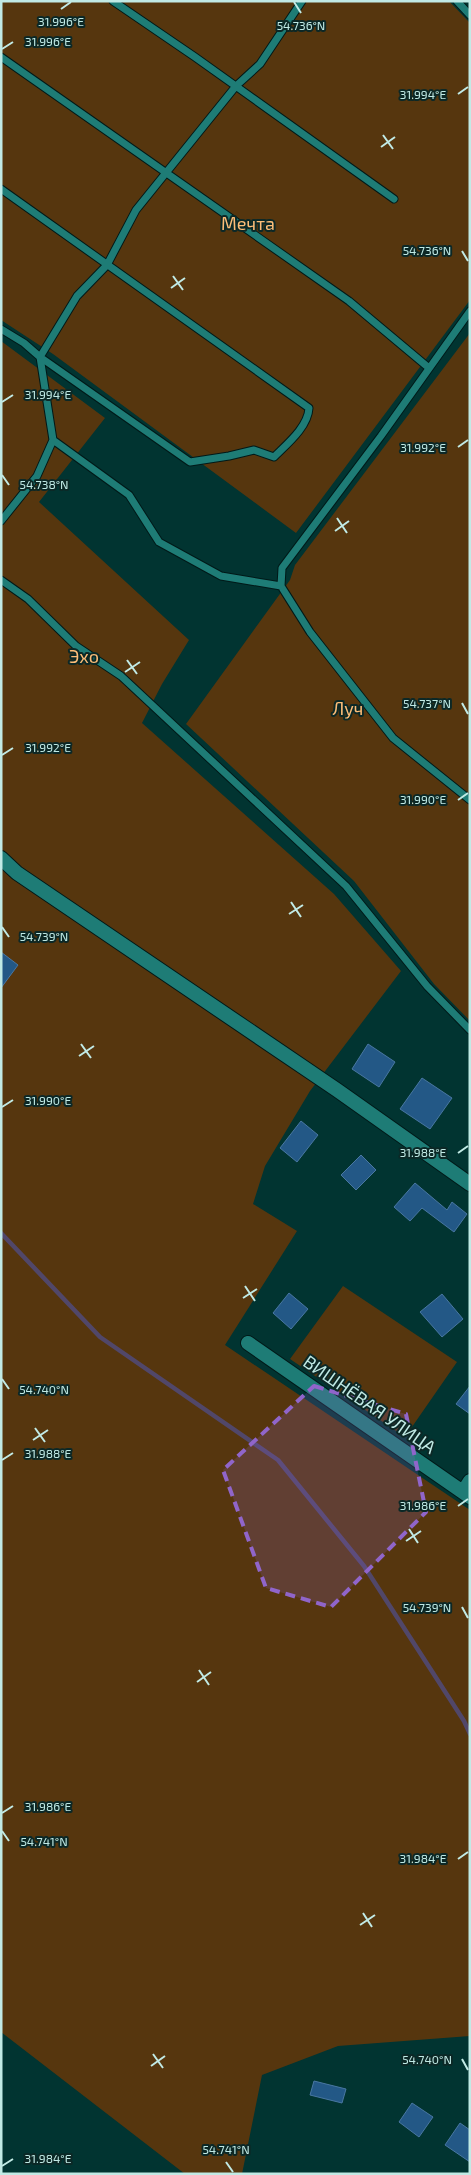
<svg xmlns="http://www.w3.org/2000/svg" width="471" height="2175" font-family="'Exo 2',sans-serif">
  <style>
    .green { fill: #56360e }
    .lines { fill: none; stroke-linecap: round; stroke-linejoin: round }
    .stream { stroke: #514769; stroke-width: 4.5 }
    .building { fill: #235886; stroke: #4977a2 }
    .lane-casing { stroke: #001918; stroke-width: 9 }
    .street-casing { stroke: #001918; stroke-width: 16 }
    .lane { stroke: #1e7c76; stroke-width: 7 }
    .street { stroke: #1e7c76; stroke-width: 14 }
    .marked { fill: #9065ca; fill-opacity: 0.2; stroke: #9065ca; stroke-width: 4; stroke-dasharray: 10 6; stroke-linejoin: round }
    .ticks { fill: none; stroke: #c1eae5; stroke-width: 2 }
    .labels { text-anchor: middle; dominant-baseline: central; stroke-width: 4; stroke-linejoin: round; paint-order: stroke }
    .park-label { font-size: 18px; fill: #fcbd78; stroke: #0c2826 }
    .street-label { font-size: 18px; fill: #c1eae5; stroke: #0c2826 }
    .ticks-label { font-size: 12px; text-anchor: middle; fill: #c1eae5; stroke: #0c2826; stroke-width: 4; stroke-linejoin: round; paint-order: stroke }
  </style>
  <rect width="100%" height="100%" fill="#013431"/>
  <path class="green" d="M 1,1 L 449,1 L 470,23 L 470,300 L 296,533 L 53,354 L 1,320 Z
    M 470,333 L 470,1021 L 434,984 L 354,881 L 186,724 L 290,580 L 295,565 Z
    M 1,341 L 105,418 L 39,502 L 189,640 L 162,684 L 142,723 L 334,894 L 401,971 L 310,1091 L 265,1166 L 253,1204 L 297,1231 L 225,1345 L 470,1510 L 470,2036 L 338,2046 L 262,2075 L 242,2174 L 185,2174 L 1,2032 Z
    M 343,1286 L 457,1362 L 405,1437 L 290,1359 Z"/>
  <g class="lines">
    <path class="stream" d="M 1,1233 L 100,1337 L 278,1460 L 364,1566 L 464,1721 L 470,1734"/>
  </g>
  <path class="building" d="M 1,952 L 18,965 L 1,988 Z
    M 368,1044 L 395,1062 L 379,1087 L 352,1069 Z
    M 422,1078 L 452,1098 L 430,1129 L 400,1109 Z
    M 301,1121 L 318,1135 L 297,1162 L 280,1148 Z
    M 361,1155 L 376,1170 L 356,1190 L 341,1175 Z
    M 415,1183 L 447,1210 L 452,1202 L 467,1214 L 454,1232 L 422,1208 L 410,1221 L 394,1207 Z
    M 289,1293 L 308,1309 L 291,1329 L 273,1313 Z
    M 442,1294 L 463,1319 L 442,1337 L 420,1312 Z
    M 470,1386 L 470,1414 L 456,1404 Z
    M 314,2081 L 346,2089 L 342,2103 L 310,2095 Z
    M 412,2103 L 433,2117 L 419,2137 L 399,2122 Z
    M 460,2123 L 470,2130 L 470,2162 L 445,2145 Z"/>
  <g class="lines">
    <defs>
      <path id="lane" d="M 113,1 L 195,57 L 394,199
        M 457,1 L 470,15
        M 1,57 L 349,301 L 429,368
        M 1,189 L 309,408 C 308,427 287,444 274,457 L 254,450 L 229,456 L 190,462 L 40,357 L 24,343 L 1,329
        M 470,311 L 381,436 L 282,568 L 281,586 L 310,632 L 393,738 L 470,800
        M 1,521 L 37,476 L 53,440
        M 1,580 L 28,599 L 76,646 L 121,676 L 346,886 L 427,986 L 470,1030
        M 281,586 L 221,576 L 159,542 L 129,495 L 53,440 L 40,357 L 77,296 L 107,265 L 136,210 L 236,86 L 260,64 L 302,1"/>
      <path id="street" d="M 1,858 L 17,873 L 337,1090 L 470,1184
        M 248,1343 L 470,1497
        M 463,1492 L 470,1481"/>
    </defs>
    <use href="#lane" class="lane-casing"/>
    <use href="#street" class="street-casing"/>
    <use href="#lane" class="lane"/>
    <use href="#street" class="street"/>
  </g>
  <path class="marked" d="M 314,1386 L 406,1414 L 426,1512 L 331,1607 L 266,1588 L 223,1470 Z"/>
  <path class="ticks" d="M 294,2 L 301,13M 61,9 L 71,2M 2,49 L 13,42M 458,94 L 468,87M 383,135 L 393,149M 381,147 L 395,137M 462,251 L 468,261M 173,276 L 183,290M 171,288 L 185,278M 2,402 L 13,395M 458,447 L 468,440M 2,475 L 9,485M 337,518 L 347,533M 335,531 L 349,521M 127,660 L 137,674M 125,672 L 140,662M 462,703 L 468,714M 2,755 L 13,748M 458,800 L 468,793M 291,902 L 301,917M 289,914 L 303,905M 2,927 L 9,937M 81,1044 L 91,1058M 79,1056 L 94,1046M 2,1107 L 13,1100M 458,1153 L 468,1146M 245,1286 L 255,1301M 243,1298 L 257,1289M 2,1379 L 9,1389M 35,1428 L 45,1442M 33,1440 L 48,1430M 2,1460 L 13,1453M 458,1506 L 468,1499M 409,1529 L 418,1543M 406,1541 L 421,1531M 462,1607 L 468,1618M 199,1670 L 209,1685M 197,1682 L 211,1672M 2,1813 L 13,1806M 2,1831 L 9,1841M 458,1859 L 468,1852M 363,1913 L 372,1927M 360,1925 L 375,1915M 153,2054 L 163,2068M 462,2059 L 468,2070M 151,2066 L 165,2056M 226,2162 L 233,2172M 2,2166 L 13,2159"/>
  <g class="labels">
    <g class="park-label">
      <text x="248" y="223">Мечта</text>
      <text x="84" y="656">Эхо</text>
      <text x="348" y="708">Луч</text>
    </g>
    <g class="street-label">
      <text transform="translate(370 1404) rotate(35)">ВИШНЁВАЯ УЛИЦА</text>
    </g>
  </g>
  <g class="ticks-label">
    <text x="61" y="26">31.996°E</text>
    <text x="301" y="30">54.736°N</text>
    <text x="48" y="46">31.996°E</text>
    <text x="423" y="99">31.994°E</text>
    <text x="427" y="255">54.736°N</text>
    <text x="48" y="399">31.994°E</text>
    <text x="423" y="452">31.992°E</text>
    <text x="44" y="489">54.738°N</text>
    <text x="427" y="708">54.737°N</text>
    <text x="48" y="752">31.992°E</text>
    <text x="423" y="804">31.990°E</text>
    <text x="44" y="941">54.739°N</text>
    <text x="48" y="1105">31.990°E</text>
    <text x="423" y="1157">31.988°E</text>
    <text x="44" y="1394">54.740°N</text>
    <text x="48" y="1458">31.988°E</text>
    <text x="423" y="1510">31.986°E</text>
    <text x="427" y="1612">54.739°N</text>
    <text x="48" y="1811">31.986°E</text>
    <text x="44" y="1846">54.741°N</text>
    <text x="423" y="1863">31.984°E</text>
    <text x="427" y="2064">54.740°N</text>
    <text x="226" y="2154">54.741°N</text>
    <text x="48" y="2163">31.984°E</text>
  </g>
  <rect width="471" height="2175" fill="none" stroke="#c1eae5" stroke-width="5"/>
</svg>
